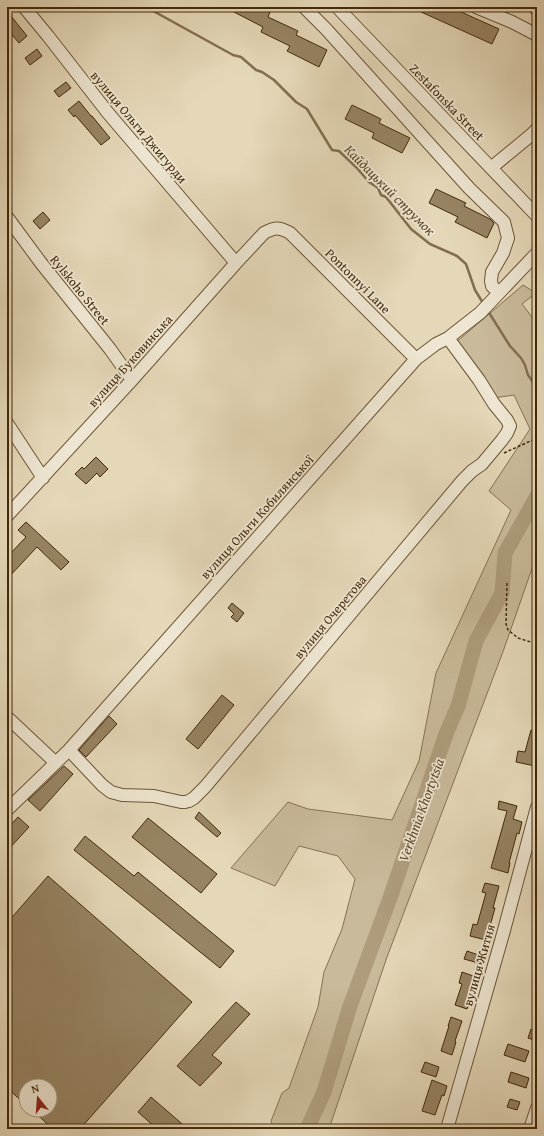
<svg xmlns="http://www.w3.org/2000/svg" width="544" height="1136" font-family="'Gentium Book Plus',serif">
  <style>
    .green { fill: #c9ba9b; stroke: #867252 }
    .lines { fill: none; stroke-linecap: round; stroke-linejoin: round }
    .stream { stroke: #836e4e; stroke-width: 2.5 }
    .river { stroke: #ae9c7d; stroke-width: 15 }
    .building { fill: #978464; stroke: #432908 }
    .minor-casing { stroke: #6c5534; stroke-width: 14 }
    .path { stroke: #432908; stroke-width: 1.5; stroke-dasharray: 3 2; stroke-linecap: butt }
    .minor { stroke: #eee6d2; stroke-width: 12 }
    .labels { text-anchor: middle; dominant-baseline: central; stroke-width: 3.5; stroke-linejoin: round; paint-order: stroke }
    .street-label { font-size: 13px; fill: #432908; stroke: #eee6d2 }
    .water-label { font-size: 14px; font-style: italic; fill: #5e4625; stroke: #eee6d2 }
  </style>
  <rect width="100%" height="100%" fill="#e5d8b9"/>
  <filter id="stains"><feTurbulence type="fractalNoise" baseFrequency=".005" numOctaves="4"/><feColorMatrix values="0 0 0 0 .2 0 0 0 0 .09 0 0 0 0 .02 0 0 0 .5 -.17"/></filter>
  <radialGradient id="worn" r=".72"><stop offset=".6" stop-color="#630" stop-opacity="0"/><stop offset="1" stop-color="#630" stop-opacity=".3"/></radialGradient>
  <path class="green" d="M 523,285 L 536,293 L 522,304 L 532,317 L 537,314 L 537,554 L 504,649 L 387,957 L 329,1129 L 274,1129 L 271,1121 L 282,1093 L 289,1088 L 318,1007 L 324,972 L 342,929 L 355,879 L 338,856 L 299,846 L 275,886 L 231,868 L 288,802 L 308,809 L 392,820 L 419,761 L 436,673 L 511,510 L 489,491 L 530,429 L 514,395 L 494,398 L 454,344 Z"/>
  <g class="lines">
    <path class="stream" d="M 146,7 L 233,55 L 241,57 L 256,70 L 262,72 L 274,80 L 296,102 L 307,109 L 332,150 L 339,151 L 356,167 L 369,182 L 378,188 L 381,195 L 386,197 L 411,229 L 430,244 L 457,256 L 466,264 L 475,290 L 483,303
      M 488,311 L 510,346 L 521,358 L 525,365 L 528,375 L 533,382 L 534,396 L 537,400"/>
    <path class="river" d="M 307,1129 L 324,1092 L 350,1006 L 390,898 L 446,734 L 458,706 L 476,641 L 502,593 L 505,553 L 537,496"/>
  </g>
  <path class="building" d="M 236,7 L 260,7 L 270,12 L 268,17 L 298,31 L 296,35 L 327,50 L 319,67 L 287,51 L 290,46 L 261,32 L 263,27 L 234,12 Z
    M 410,7 L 450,7 L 499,29 L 492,44 Z
    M 7,11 L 27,36 L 19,43 L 7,29 Z
    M 37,49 L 42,56 L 30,65 L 25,58 Z
    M 66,82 L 71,88 L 59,97 L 54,91 Z
    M 79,101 L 91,116 L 92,116 L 110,138 L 101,145 L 75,115 L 74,117 L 68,110 Z
    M 352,105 L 381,119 L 379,123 L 410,138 L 402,153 L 372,138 L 374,133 L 345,119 Z
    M 436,189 L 466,203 L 464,206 L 490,219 L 494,223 L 487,238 L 455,222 L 458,217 L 429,203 Z
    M 43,212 L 50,220 L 40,229 L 33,221 Z
    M 96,457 L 108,469 L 100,477 L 97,473 L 86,484 L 75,474 L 82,467 L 84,469 Z
    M 26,522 L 69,562 L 61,570 L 37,547 L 7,579 L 7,557 L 26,537 L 18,530 Z
    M 232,603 L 244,613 L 237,622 L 231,617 L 234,614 L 228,608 Z
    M 222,695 L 234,705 L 198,749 L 186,739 Z
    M 109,716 L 117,724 L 86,757 L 79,750 Z
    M 531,730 L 537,732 L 537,757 L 535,766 L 516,762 L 518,751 L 525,752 Z
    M 64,766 L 73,774 L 40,811 L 28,800 Z
    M 499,801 L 517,806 L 513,819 L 522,822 L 519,834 L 517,833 L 509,863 L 510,863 L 508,873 L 491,868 L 507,811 L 498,809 Z
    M 199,812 L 221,833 L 217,837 L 195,818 Z
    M 18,817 L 29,827 L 7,851 L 7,829 Z
    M 148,818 L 217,874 L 201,893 L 132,837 Z
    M 85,836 L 134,876 L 138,872 L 234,951 L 220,968 L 74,850 Z
    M 48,876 L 192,1002 L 80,1129 L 53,1129 L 32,1110 L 50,1110 L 50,1086 L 26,1086 L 26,1105 L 7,1088 L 7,923 Z
    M 485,883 L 499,886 L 493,908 L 495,908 L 486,940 L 470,936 L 473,924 L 477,925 L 486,893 L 482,892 Z
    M 467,951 L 484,957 L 482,964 L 464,959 Z
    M 462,972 L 476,977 L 468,998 L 471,999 L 467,1009 L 455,1005 L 462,984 L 459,983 Z
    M 236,1002 L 250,1014 L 212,1055 L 222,1063 L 200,1086 L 177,1066 Z
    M 451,1017 L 462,1021 L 455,1041 L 456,1042 L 452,1055 L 441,1051 L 449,1026 L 448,1026 Z
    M 531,1029 L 537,1031 L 537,1041 L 528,1038 Z
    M 508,1044 L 529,1051 L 525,1062 L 504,1055 Z
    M 425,1062 L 439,1067 L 436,1077 L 421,1072 Z
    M 511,1072 L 529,1078 L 526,1088 L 508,1082 Z
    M 432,1080 L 447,1086 L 444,1096 L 442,1095 L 435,1115 L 422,1111 Z
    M 151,1097 L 188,1129 L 157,1129 L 138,1112 Z
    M 510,1099 L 520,1102 L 517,1110 L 507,1107 Z"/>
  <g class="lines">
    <defs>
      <path id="minor" d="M 24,7 L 48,36 L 108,113 L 236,263
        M 304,7 L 326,29 L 469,188 L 504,222 L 508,238 L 503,253 L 492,272 L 491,281 L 492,286 L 499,293
        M 337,7 L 537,216
        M 476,7 L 512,22 L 537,35
        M 537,7 L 537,10
        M 491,168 L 531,135 L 537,129
        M 7,217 L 41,263 L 110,349 L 132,380
        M 7,423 L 43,478
        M 7,516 L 132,380 L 236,263 L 264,233 C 275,227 279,227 290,233 L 416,359
        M 7,717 L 56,763
        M 69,750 L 102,785 L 111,792 L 122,795 L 154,796 L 181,802 L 185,802 L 189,801 L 194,798 L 205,787 L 462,481 L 472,471 L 482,464 L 502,440 L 507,433 L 510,426 L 507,420 L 494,404 L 479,380 L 448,338
        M 7,810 L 69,750 L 416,359 L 436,344 L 448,338 L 480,313 L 537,253
        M 447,1129 L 503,934 L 537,807
        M 530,1129 L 537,1108"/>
    </defs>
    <use href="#minor" class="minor-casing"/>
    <path class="path" d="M 504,453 L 537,438
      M 507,583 L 506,624 L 508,630 L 518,638 L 537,644"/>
    <use href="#minor" class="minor"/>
  </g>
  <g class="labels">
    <g class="street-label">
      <text transform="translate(447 102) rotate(46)">Zestafonska Street</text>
      <text transform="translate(139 127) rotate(50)">вулиця Ольги Джигурди</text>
      <text transform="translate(358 281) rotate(45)">Pontonnyi Lane</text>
      <text transform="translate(80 290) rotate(51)">Rylskoho Street</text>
      <text transform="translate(130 361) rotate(-48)">вулиця Буковинська</text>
      <text transform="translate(257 517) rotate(-48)">вулиця Ольги Кобилянської</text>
      <text transform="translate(330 617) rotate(-50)">вулиця Очеретова</text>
      <text transform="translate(479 965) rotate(-74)">вулиця Житня</text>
    </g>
    <g class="water-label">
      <text transform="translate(390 190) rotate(45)">Кайдацький струмок</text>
      <text transform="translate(421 810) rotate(-70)">Verkhnia Khortytsia</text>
    </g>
  </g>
  <rect width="544" height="1136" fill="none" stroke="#e5d8b9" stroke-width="24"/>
  <rect x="8" y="8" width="528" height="1120" fill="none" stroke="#432908" stroke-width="2"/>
  <rect x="12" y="12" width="520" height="1112" fill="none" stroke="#432908"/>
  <g transform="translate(38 1098) rotate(343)"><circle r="19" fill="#eee6d2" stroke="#aa9a81"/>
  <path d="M0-3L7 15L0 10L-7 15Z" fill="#8f2418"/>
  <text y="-6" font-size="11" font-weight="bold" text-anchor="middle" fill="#432908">N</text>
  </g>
  <rect width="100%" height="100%" filter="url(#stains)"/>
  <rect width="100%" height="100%" fill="url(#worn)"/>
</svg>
